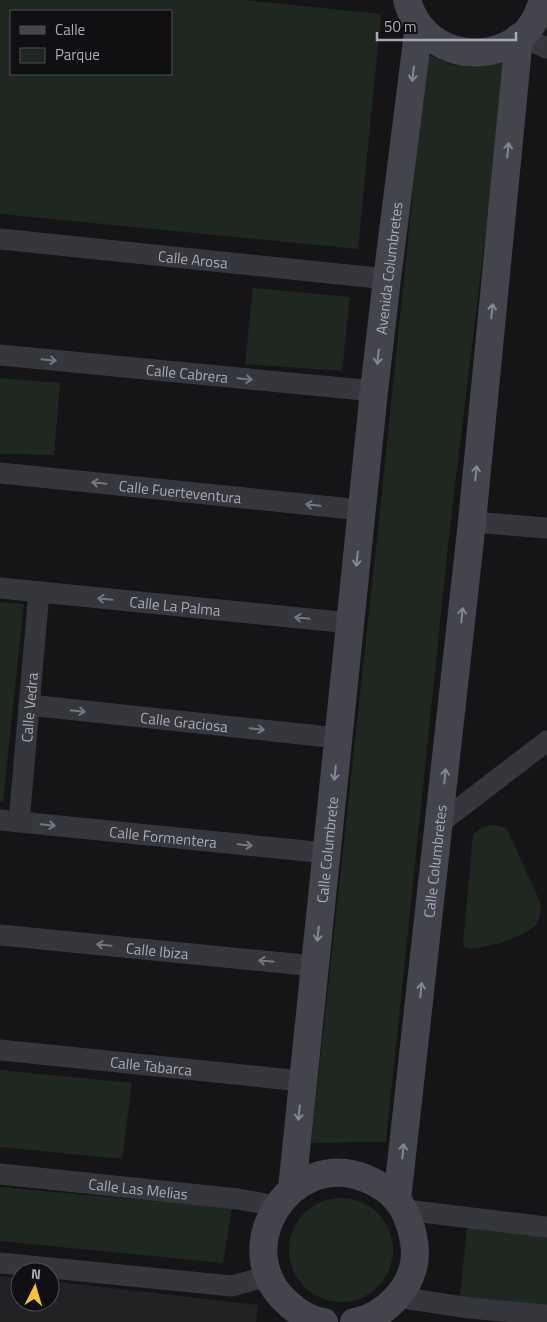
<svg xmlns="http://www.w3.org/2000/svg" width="547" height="1322" font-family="'Titillium Web',sans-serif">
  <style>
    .built { fill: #222124 }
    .green { fill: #1f2721; fill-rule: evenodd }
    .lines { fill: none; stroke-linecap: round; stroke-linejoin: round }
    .street { stroke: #36373c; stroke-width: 21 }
    .secondary { stroke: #44454c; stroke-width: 28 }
    .oneway { stroke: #848792 }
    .oneway2 { stroke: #747780 }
    .labels { text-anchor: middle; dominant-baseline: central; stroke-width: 4; stroke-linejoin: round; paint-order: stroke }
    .street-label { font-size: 15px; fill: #a7abb8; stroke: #101012 }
  </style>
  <rect width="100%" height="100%" fill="#151517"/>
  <path class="built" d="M 0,1276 L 20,1278 L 20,1302 L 50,1302 L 50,1281 L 258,1305 L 256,1322 L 0,1322 Z"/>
  <path class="green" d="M 0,0 L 245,0 L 381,14 L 358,249 L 0,214 ZM 11,11 L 171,11 L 171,74 L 11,74 Z
    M 427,54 L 453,65 L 482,66 L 504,62 L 494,164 L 450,527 L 386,1142 L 311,1143 L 379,521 Z
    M 253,288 L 350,297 L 342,371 L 245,364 Z
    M 0,378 L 60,383 L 54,455 L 0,454 Z
    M 0,602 L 24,604 L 3,801 L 0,801 Z
    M 490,825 L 500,826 L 507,829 L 541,904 C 540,912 540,921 535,926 C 523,937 480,951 465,948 L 463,943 L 473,835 L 480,829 Z
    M 0,1070 L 132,1083 L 122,1159 L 0,1147 Z
    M 0,1187 L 232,1208 L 223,1263 L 0,1241 Z
    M289 1250a52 52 0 1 1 104 0a52 52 0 1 1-104 0Z
    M 468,1218 L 547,1227 L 547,1315 L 460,1296 Z"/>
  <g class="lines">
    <g class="street">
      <path d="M 521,37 L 547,48"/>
      <path id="s1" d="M 0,239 L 387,279"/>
      <path id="s2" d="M 0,355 L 374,391"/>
      <path id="s3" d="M 0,473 L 362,510"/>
      <path d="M 472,522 L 547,528"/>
      <path id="s4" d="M 0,588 L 350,623"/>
      <path id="s5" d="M 29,705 L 338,738"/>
      <path id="s6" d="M 0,820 L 326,853"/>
      <path id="s7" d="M 19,822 L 39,592"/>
      <path d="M 440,823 L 547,741"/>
      <path id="s8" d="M 0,935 L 315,966"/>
      <path id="s9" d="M 0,1050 L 302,1081"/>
      <path id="s10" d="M 0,1174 L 238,1199 L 276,1206"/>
      <path d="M 405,1210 L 547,1227"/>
      <path d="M 0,1263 L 232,1286 L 268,1276"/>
      <path d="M 397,1297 L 469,1308 L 547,1315"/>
    </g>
    <g class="secondary">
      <path d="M 407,0 C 421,52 480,68 522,36 C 533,27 539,13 543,0"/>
      <path id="s11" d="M 292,1189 L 374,391 L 387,279 L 419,25"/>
      <path id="s12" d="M 397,1200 L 472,522 L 519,37"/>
      <path d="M 324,1322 C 311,1321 299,1313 290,1305 C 225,1252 290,1146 367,1179 C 384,1186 400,1199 407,1217 C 412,1229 415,1240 415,1254 C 414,1287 385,1317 354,1322"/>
    </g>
  </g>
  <defs><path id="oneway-shaft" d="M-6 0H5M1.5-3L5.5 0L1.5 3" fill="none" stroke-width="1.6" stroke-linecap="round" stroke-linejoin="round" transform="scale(1.25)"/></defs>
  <g class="oneway">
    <use href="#oneway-shaft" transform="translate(413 74) rotate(97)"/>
    <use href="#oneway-shaft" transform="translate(508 150) rotate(-84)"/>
    <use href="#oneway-shaft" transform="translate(492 311) rotate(-84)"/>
    <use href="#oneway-shaft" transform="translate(378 357) rotate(96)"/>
    <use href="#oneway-shaft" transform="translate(476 473) rotate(-84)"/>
    <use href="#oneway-shaft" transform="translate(357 559) rotate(96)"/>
    <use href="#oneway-shaft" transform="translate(462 615) rotate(-84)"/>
    <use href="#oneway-shaft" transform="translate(335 773) rotate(96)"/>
    <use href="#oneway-shaft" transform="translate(445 776) rotate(-84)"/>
    <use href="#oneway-shaft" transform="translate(318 934) rotate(96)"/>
    <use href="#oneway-shaft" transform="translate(421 990) rotate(-84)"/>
    <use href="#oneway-shaft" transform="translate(299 1113) rotate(96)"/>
    <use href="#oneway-shaft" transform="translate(403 1151) rotate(-84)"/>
  </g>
  <g class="oneway2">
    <use href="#oneway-shaft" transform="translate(49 360) rotate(6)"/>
    <use href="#oneway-shaft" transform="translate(245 379) rotate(6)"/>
    <use href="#oneway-shaft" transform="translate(99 483) rotate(-174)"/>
    <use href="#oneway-shaft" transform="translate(313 505) rotate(-174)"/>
    <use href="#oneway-shaft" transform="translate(105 599) rotate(-174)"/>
    <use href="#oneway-shaft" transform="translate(302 618) rotate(-174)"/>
    <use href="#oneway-shaft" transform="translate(78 711) rotate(6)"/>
    <use href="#oneway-shaft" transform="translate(257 729) rotate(6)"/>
    <use href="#oneway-shaft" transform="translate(48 825) rotate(6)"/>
    <use href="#oneway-shaft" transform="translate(245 845) rotate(6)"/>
    <use href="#oneway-shaft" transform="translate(104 945) rotate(-174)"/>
    <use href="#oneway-shaft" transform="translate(266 961) rotate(-174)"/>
  </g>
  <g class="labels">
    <g class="street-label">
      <text stroke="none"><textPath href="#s1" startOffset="194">Calle Arosa</textPath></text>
      <text stroke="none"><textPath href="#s11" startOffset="926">Avenida Columbretes</textPath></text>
      <text stroke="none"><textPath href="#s2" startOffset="188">Calle Cabrera</textPath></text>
      <text stroke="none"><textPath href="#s3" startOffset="181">Calle Fuerteventura</textPath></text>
      <text stroke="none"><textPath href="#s4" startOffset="176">Calle La Palma</textPath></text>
      <text stroke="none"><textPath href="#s7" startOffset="115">Calle Vedra</textPath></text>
      <text stroke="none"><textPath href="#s5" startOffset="156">Calle Graciosa</textPath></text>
      <text stroke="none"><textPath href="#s6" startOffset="164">Calle Formentera</textPath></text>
      <text stroke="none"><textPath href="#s11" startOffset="341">Calle Columbrete</textPath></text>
      <text stroke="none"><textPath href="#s12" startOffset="341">Calle Columbretes</textPath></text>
      <text stroke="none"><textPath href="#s8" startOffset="158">Calle Ibiza</textPath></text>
      <text stroke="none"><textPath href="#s9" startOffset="152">Calle Tabarca</textPath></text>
      <text stroke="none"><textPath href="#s10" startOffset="139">Calle Las Melias</textPath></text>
    </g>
  </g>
  <rect x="10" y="10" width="162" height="65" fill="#101012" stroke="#4c4e54"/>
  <rect x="20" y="26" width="25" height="8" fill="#44454c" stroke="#4c4e54"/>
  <text x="55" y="35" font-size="15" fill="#a7abb8">Calle</text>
  <rect x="20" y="48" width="25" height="15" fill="#1f2721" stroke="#4c4e54"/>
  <text x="55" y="60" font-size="15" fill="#a7abb8">Parque</text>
  <g transform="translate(35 1287) rotate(5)"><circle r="24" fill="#101012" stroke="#4c4e54"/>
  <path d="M0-4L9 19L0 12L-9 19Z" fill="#f5c430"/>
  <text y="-8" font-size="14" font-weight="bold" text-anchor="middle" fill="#a7abb8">N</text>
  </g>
  <path d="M377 32v8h139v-8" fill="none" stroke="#a7abb8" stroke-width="2.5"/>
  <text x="384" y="32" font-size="15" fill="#a7abb8" stroke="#101012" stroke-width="4" paint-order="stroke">50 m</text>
</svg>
